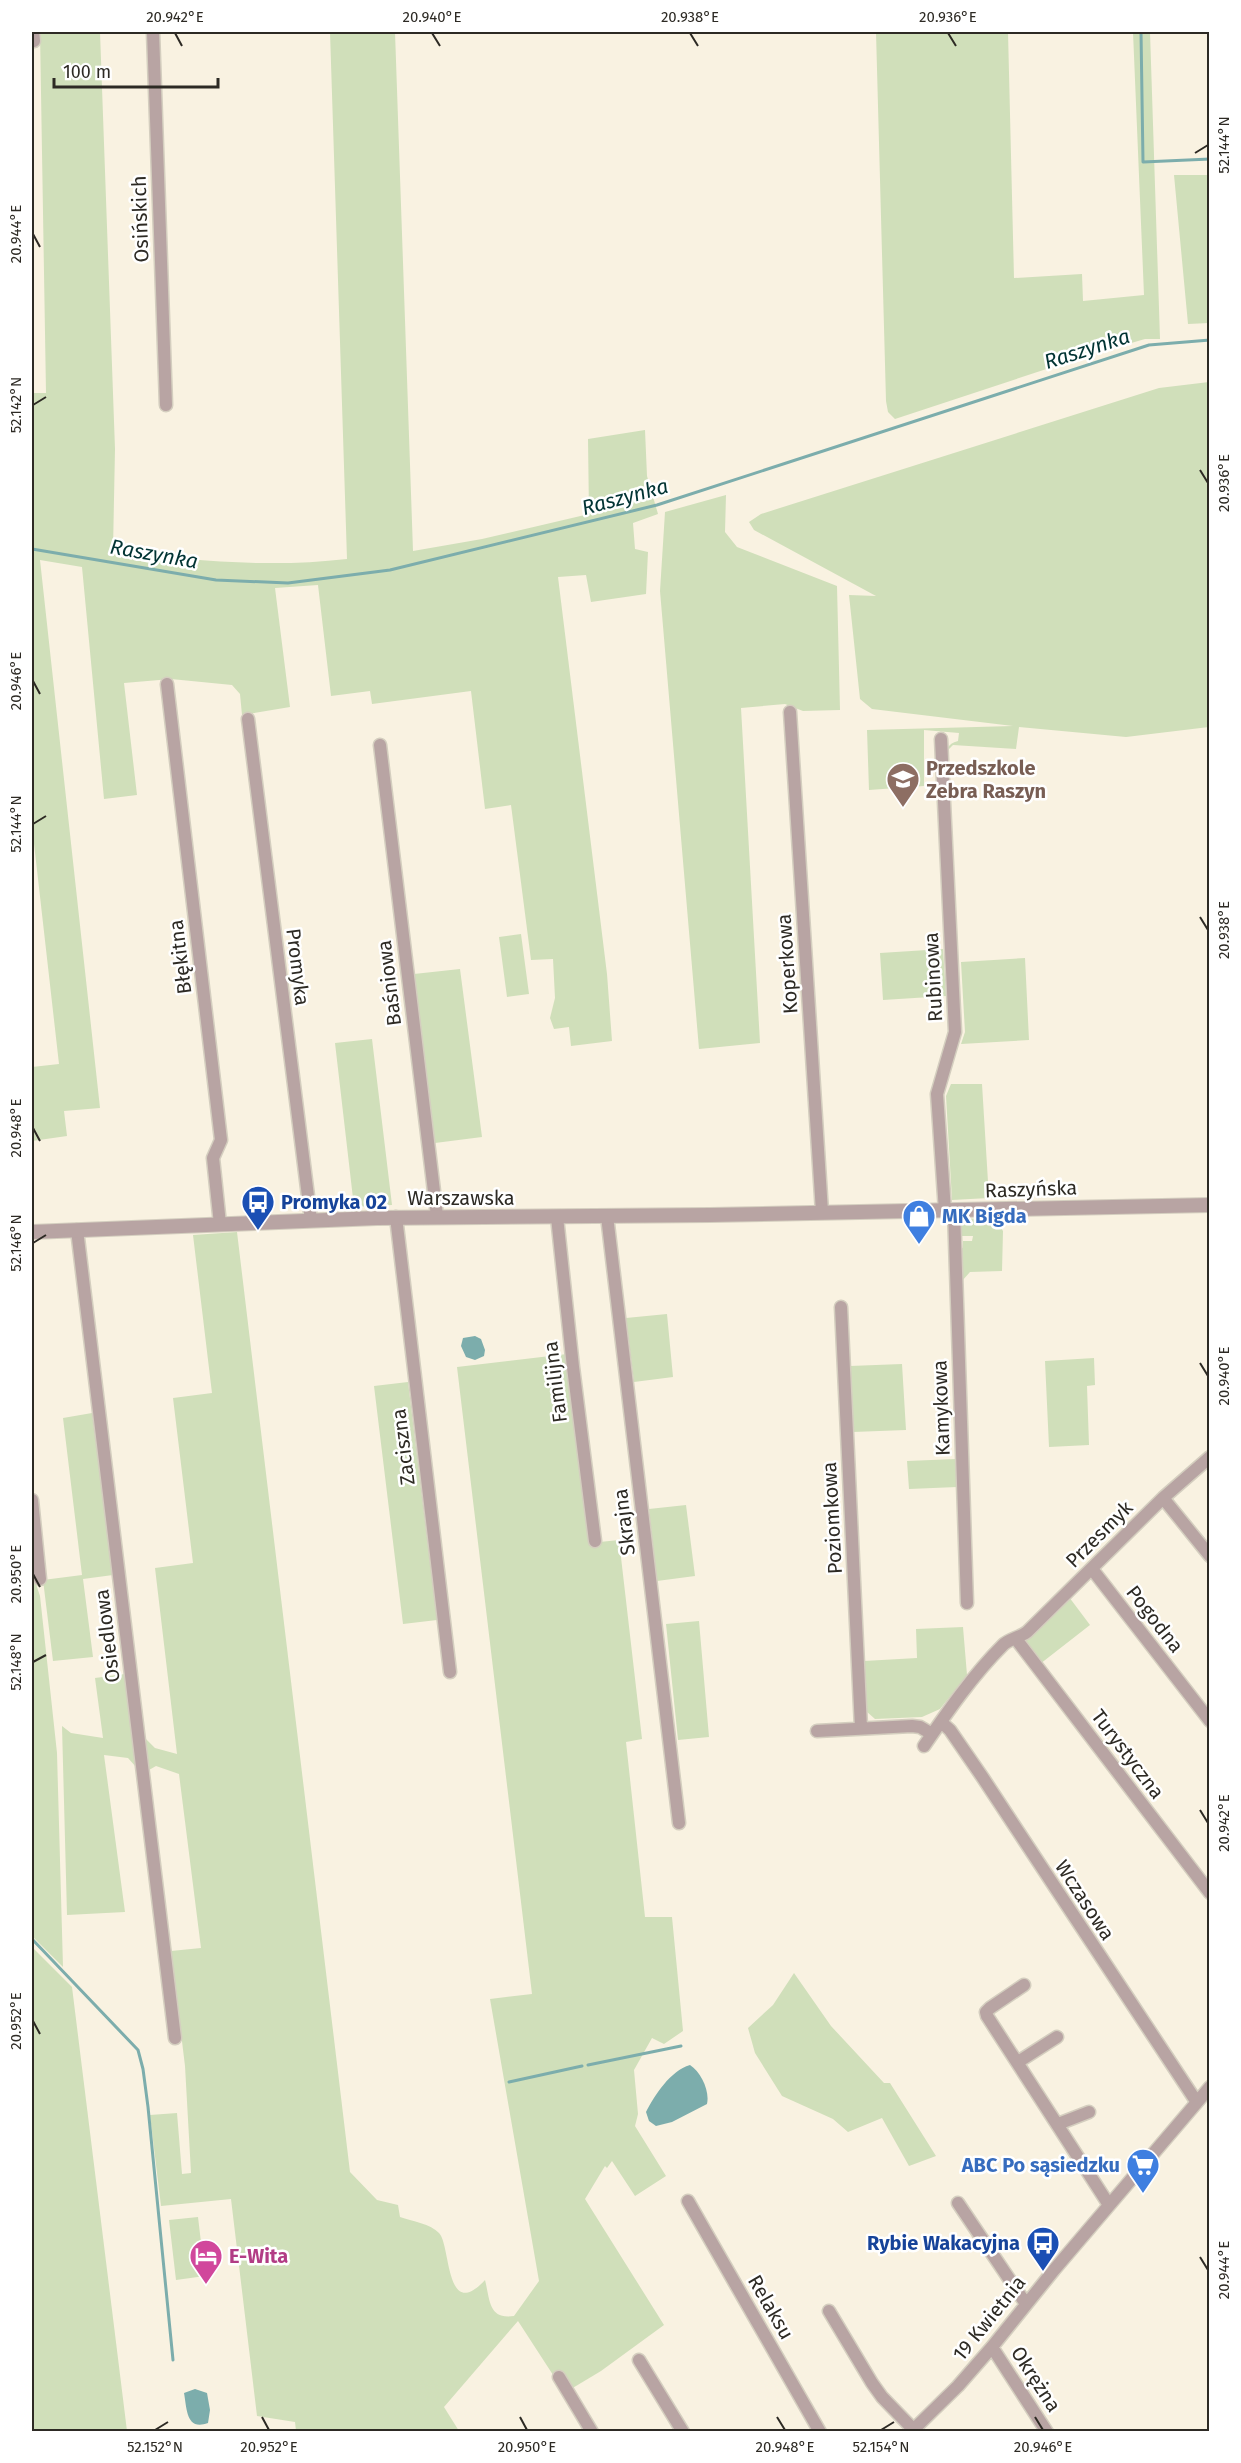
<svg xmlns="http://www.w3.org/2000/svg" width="1241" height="2463" font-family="'Fira Sans',sans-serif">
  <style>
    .green { fill: #d0dfba }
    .water { fill: #7cadac }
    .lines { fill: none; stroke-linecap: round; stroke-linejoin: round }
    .stream { stroke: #7cadac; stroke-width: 3 }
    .minor-casing { stroke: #d4cebf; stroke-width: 15 }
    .tertiary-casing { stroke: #d4cebf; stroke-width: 16 }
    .minor { stroke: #b8a4a3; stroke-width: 12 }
    .tertiary { stroke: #b8a4a3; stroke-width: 14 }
    .ticks { fill: none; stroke: #2d2a24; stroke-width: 2 }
    .labels { text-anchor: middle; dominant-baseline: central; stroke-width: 5; stroke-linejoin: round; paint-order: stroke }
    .street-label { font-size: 20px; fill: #2d2a24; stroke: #fff }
    .education-label { font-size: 20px; font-weight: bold; fill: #785e54; stroke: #fff; text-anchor: start }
    .transit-label { font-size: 20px; font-weight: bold; fill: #164399; stroke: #fff; text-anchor: start }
    .shop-label { font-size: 20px; font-weight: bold; fill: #366cbe; stroke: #fff; text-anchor: start }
    .hotel-label { font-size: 20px; font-weight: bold; fill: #b23c85; stroke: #fff; text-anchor: start }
    .water-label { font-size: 21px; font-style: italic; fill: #013333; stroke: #fff }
    .neatline { fill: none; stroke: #2d2a24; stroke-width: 2 }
    .ticks-label { font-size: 15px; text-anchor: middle; fill: #2d2a24 }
  </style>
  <rect width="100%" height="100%" fill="#f9f2e1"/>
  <path class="green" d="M 40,32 L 100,32 L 115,449 L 113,550 C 192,561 269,568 347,559 L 330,32 L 395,32 L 413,551 L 482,539 L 589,514 L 588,439 L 645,430 L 647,476 L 658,514 L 633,523 L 635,549 L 648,552 L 646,594 L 591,602 L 586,575 L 558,577 L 607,974 L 612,1041 L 571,1046 L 569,1027 L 554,1029 L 550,1018 L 555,998 L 553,959 L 531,960 L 511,805 L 485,809 L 471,691 L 372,704 L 370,691 L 331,696 L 318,585 L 275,588 L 290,707 L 242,715 L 240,694 L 232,685 L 171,679 L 124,683 L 137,795 L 104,799 L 82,567 L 40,560 L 100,1108 L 64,1111 L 67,1136 L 32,1141 L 32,1067 L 59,1064 L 32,826 L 32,280 L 34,393 L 46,393 Z
    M 876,32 L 1008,32 L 1014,278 L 1082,274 L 1083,301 L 1144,295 L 1133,32 L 1150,32 L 1160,339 L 1145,339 L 1083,357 L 895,419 L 888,412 L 886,401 Z
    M 1174,175 L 1209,175 L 1209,323 L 1188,324 Z
    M 1209,382 L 1209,727 L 1126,737 L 1019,727 L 1016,749 L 953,745 L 948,750 L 949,765 L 946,765 C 946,753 945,744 958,741 L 959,733 L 924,730 L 924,786 L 869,790 L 867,730 L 1013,726 L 872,709 L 860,699 L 849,595 L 876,596 L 754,530 L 749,522 L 761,514 L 1159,388 Z
    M 726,495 L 725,532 L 737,547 L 837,586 L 840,710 L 803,711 L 785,704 L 741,708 L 760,1043 L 699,1049 L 660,591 L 665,512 Z
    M 521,934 L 529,994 L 507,997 L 499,937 Z
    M 943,949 L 946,996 L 883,1000 L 880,953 Z
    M 1025,958 L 1029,1040 L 961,1044 L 965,1032 L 961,962 Z
    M 460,969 L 482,1137 L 435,1143 L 414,974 Z
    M 372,1039 L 392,1205 L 354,1207 L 335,1043 Z
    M 951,1084 L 982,1084 L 989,1198 L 952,1200 L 946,1096 Z
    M 994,1218 L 1003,1231 L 1002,1271 L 970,1272 L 962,1281 L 961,1248 L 963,1248 L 963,1241 L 972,1241 L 973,1236 L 960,1236 L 960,1219 Z
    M 237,1232 L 350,2172 L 377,2200 L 398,2205 L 400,2217 C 412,2221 431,2224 439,2233 C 451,2245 445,2323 485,2280 C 490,2299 488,2320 514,2316 L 539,2281 L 490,1999 L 532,1994 L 457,1367 L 567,1354 L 590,1543 L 619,1540 L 642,1739 L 626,1742 L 645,1917 L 672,1917 L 683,2031 L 664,2044 L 652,2038 L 634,2070 L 638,2114 L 635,2126 L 666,2176 L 635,2196 L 612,2161 L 607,2168 L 605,2166 L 585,2199 L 664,2325 L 601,2371 L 571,2389 L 555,2378 L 518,2321 L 444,2407 L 459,2431 L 296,2431 L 295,2422 L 257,2416 L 231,2199 L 161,2206 L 150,2115 L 177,2113 L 182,2174 L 191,2173 L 185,2066 L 171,1951 L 201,1948 L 179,1774 L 156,1766 L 149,1770 L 145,1738 L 155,1748 L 177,1754 L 155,1568 L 193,1563 L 173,1398 L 212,1393 L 193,1235 Z
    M 667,1314 L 673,1377 L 634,1382 L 626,1318 Z
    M 1094,1358 L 1095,1385 L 1087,1386 L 1089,1445 L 1049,1447 L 1045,1361 Z
    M 902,1364 L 906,1430 L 853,1432 L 850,1366 Z
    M 408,1382 L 437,1620 L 403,1624 L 374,1386 Z
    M 92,1413 L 113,1575 L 83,1579 L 93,1657 L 53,1661 L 43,1580 L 82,1575 L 63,1418 Z
    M 956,1459 L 957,1487 L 909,1489 L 907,1461 Z
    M 686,1505 L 695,1576 L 657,1581 L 649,1509 Z
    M 35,1581 L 40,1596 L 57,1753 L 63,1967 L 32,1936 L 32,1582 Z
    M 1069,1597 L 1090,1625 L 1040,1664 L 1025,1643 L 1026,1640 Z
    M 699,1621 L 709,1737 L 678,1740 L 666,1624 Z
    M 963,1627 L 967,1675 L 940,1709 L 922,1717 L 875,1719 L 866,1711 L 864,1661 L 917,1658 L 916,1629 Z
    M 125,1674 L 136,1767 L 128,1758 L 104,1755 L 125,1912 L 67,1915 L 62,1726 L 71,1733 L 103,1738 L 95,1678 Z
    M 32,1947 L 72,1987 L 127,2431 L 32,2431 Z
    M 794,1973 L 831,2026 L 884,2083 L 890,2083 L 936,2156 L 909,2166 L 882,2118 L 848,2132 L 833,2119 L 782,2096 L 755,2053 L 748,2028 L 773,2005 Z
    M 198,2217 L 205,2276 L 176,2280 L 169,2220 Z"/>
  <path class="water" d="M 475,1336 L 481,1339 L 485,1350 L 484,1356 L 475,1360 L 466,1357 L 461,1346 L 463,1338 Z
    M 690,2065 C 701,2072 710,2091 707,2104 L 672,2122 L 656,2126 L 649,2121 L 646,2112 C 655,2095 670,2071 690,2065 Z
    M 195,2389 L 207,2393 L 210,2410 L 208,2423 C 186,2431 187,2409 184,2393 Z"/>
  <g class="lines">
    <path class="stream" d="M 1141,32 L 1143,162 L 1210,159
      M 32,549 L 216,580 L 288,583 L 390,570 L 657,505 L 1149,345 L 1210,340
      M 32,1939 L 138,2050 L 143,2069 L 148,2107 L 173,2360
      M 588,2065 L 681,2046
      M 509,2082 L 582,2066"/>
    <defs>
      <path id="minor" d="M 33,32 L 34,41
        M 153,32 L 166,405
        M 167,684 L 221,1140 L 213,1158 L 220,1224
        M 790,712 L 822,1212
        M 248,719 L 311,1220
        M 941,739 L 955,1032 L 937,1094 L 945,1211
        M 380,745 L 437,1216
        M 954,1211 L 967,1603
        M 607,1216 L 679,1823
        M 396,1217 L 450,1672
        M 557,1217 L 573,1367 L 595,1541
        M 77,1230 L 175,2038
        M 841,1307 L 861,1728
        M 1163,1498 L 1210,1556
        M 32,1500 L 40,1579
        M 1092,1569 L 1210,1721
        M 1016,1639 L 1210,1893
        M 941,1722 L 950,1730 L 983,1778 L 1196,2101
        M 817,1731 L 912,1726 L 920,1727 L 932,1734
        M 924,1746 C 948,1711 973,1675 1003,1645 C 1009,1639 1019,1638 1027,1632 L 1163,1498 L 1210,1457
        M 1024,1985 L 990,2008 L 986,2012 L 987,2016 L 1109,2205
        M 1018,2062 L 1057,2037
        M 1058,2124 L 1089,2112
        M 688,2201 L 820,2432
        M 958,2203 L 1026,2304
        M 829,2311 L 872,2383 L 882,2397 L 913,2429
        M 992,2347 L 1047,2432
        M 639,2360 L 683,2432
        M 559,2377 L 592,2432
        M 911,2432 L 958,2386 L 992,2347 L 1054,2270 L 1210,2087"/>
      <path id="tertiary" d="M 32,1232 L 377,1218 L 710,1215 L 1210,1205"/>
    </defs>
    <use href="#minor" class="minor-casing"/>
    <use href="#tertiary" class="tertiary-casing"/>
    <use href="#minor" class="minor"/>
    <use href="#tertiary" class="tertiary"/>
  </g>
  <path class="ticks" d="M 175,33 L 182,46M 432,33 L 440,46M 690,33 L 698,46M 948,33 L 956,46M 1195,153 L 1208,145M 33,234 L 40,247M 33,405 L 46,397M 1200,470 L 1208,483M 33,681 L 40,694M 33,824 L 46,816M 1200,917 L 1208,930M 33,1128 L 40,1141M 33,1243 L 46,1235M 1200,1363 L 1208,1376M 33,1574 L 40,1587M 33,1662 L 46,1655M 1200,1810 L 1208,1823M 33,2021 L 40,2034M 1200,2257 L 1208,2270M 262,2417 L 269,2430M 520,2417 L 527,2430M 777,2417 L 785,2430M 1035,2417 L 1043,2430M 155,2430 L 168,2422M 881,2430 L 894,2422"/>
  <defs>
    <symbol id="school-pin" viewBox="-11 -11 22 30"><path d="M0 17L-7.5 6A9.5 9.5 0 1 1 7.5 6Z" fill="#8d6e63" stroke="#fff"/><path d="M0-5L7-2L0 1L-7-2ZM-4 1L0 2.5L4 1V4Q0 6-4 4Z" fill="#fff"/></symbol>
    <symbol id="bus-pin" viewBox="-11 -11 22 30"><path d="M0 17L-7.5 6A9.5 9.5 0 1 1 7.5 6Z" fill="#1a4fb4" stroke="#fff"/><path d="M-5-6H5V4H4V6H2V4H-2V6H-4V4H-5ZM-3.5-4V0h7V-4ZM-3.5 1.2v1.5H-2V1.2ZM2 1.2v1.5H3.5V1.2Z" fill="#fff"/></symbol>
    <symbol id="shop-pin" viewBox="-11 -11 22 30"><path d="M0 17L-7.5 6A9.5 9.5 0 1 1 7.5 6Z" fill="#3f7fe0" stroke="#fff"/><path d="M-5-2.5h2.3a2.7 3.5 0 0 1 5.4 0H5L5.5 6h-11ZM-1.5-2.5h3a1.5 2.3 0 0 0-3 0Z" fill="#fff"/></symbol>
    <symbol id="supermarket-pin" viewBox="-11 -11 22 30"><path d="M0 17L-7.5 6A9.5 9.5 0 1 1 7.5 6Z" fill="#3f7fe0" stroke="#fff"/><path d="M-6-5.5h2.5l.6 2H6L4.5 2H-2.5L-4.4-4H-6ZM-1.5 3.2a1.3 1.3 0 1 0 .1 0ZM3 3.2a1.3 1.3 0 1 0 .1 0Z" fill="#fff"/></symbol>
    <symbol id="hotel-pin" viewBox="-11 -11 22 30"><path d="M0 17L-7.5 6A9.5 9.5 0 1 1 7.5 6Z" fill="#d1479c" stroke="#fff"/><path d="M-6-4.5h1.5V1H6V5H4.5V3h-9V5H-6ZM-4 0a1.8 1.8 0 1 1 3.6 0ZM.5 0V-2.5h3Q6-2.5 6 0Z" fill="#fff"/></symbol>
  </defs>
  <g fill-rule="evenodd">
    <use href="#school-pin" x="884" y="760" width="38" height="52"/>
    <use href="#bus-pin" x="239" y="1183" width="38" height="52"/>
    <use href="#shop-pin" x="900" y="1197" width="38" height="52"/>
    <use href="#supermarket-pin" x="1124" y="2146" width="38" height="52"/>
    <use href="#bus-pin" x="1024" y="2224" width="38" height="52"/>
    <use href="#hotel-pin" x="187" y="2237" width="38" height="52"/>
  </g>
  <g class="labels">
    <g class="street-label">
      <text transform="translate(140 219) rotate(-92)">Osińskich</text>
      <text transform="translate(180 957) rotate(-97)">Błękitna</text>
      <text transform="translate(787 964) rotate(-94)">Koperkowa</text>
      <text transform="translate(298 967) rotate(83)">Promyka</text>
      <text transform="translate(933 977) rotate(-93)">Rubinowa</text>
      <text transform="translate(389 983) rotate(-97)">Baśniowa</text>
      <text transform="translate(1031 1189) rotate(-2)">Raszyńska</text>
      <text x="461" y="1198">Warszawska</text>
      <text transform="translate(555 1382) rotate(-97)">Familijna</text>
      <text transform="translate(941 1408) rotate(-92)">Kamykowa</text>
      <text transform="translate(403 1447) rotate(-97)">Zaciszna</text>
      <text transform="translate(832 1518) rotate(-93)">Poziomkowa</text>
      <text transform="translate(624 1522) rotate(-97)">Skrajna</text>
      <text transform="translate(1099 1534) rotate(-45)">Przesmyk</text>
      <text transform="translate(1155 1619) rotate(52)">Pogodna</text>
      <text transform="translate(107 1636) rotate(-97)">Osiedlowa</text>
      <text transform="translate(1128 1754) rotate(53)">Turystyczna</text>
      <text transform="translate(1085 1900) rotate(57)">Wczasowa</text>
      <text transform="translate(771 2307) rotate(60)">Relaksu</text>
      <text transform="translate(989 2318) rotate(-51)">19 Kwietnia</text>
      <text transform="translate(1036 2379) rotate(57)">Okrężna</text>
    </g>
    <g class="education-label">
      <text x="926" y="768">Przedszkole<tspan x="926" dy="23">Zebra Raszyn</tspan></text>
    </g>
    <g class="transit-label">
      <text x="281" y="1202">Promyka 02</text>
      <text x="1020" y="2243" text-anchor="end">Rybie Wakacyjna</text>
    </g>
    <g class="shop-label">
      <text x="942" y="1216">MK Bigda</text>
      <text x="1120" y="2165" text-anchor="end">ABC Po sąsiedzku</text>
    </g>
    <g class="hotel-label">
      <text x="229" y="2256">E-Wita</text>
    </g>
    <g class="water-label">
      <text transform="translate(1087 349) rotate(-18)">Raszynka</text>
      <text transform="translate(625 497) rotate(-15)">Raszynka</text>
      <text transform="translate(154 554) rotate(10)">Raszynka</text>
    </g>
  </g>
  <rect width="1241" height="2463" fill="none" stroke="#ffffff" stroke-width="66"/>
  <path d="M54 78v9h164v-9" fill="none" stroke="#2d2a24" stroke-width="3"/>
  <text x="63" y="78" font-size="18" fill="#2d2a24" stroke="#ffffff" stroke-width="4.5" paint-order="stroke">100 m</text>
  <rect x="33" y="33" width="1175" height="2397" class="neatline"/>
  <g class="ticks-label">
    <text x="175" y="22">20.942°E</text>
    <text x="432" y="22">20.940°E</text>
    <text x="690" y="22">20.938°E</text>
    <text x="948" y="22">20.936°E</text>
    <text transform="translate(1224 145) rotate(-90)" y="5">52.144°N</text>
    <text transform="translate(16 234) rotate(-90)" y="5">20.944°E</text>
    <text transform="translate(16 405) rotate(-90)" y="5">52.142°N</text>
    <text transform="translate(1224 483) rotate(-90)" y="5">20.936°E</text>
    <text transform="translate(16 681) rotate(-90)" y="5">20.946°E</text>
    <text transform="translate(16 824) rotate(-90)" y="5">52.144°N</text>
    <text transform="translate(1224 930) rotate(-90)" y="5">20.938°E</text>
    <text transform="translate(16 1128) rotate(-90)" y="5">20.948°E</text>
    <text transform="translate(16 1243) rotate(-90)" y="5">52.146°N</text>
    <text transform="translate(1224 1376) rotate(-90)" y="5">20.940°E</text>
    <text transform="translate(16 1574) rotate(-90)" y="5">20.950°E</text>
    <text transform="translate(16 1662) rotate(-90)" y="5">52.148°N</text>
    <text transform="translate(1224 1823) rotate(-90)" y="5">20.942°E</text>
    <text transform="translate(16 2021) rotate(-90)" y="5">20.952°E</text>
    <text transform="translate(1224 2270) rotate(-90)" y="5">20.944°E</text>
    <text x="155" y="2452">52.152°N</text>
    <text x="269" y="2452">20.952°E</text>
    <text x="527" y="2452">20.950°E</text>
    <text x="785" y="2452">20.948°E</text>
    <text x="881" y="2452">52.154°N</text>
    <text x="1043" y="2452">20.946°E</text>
  </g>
</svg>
